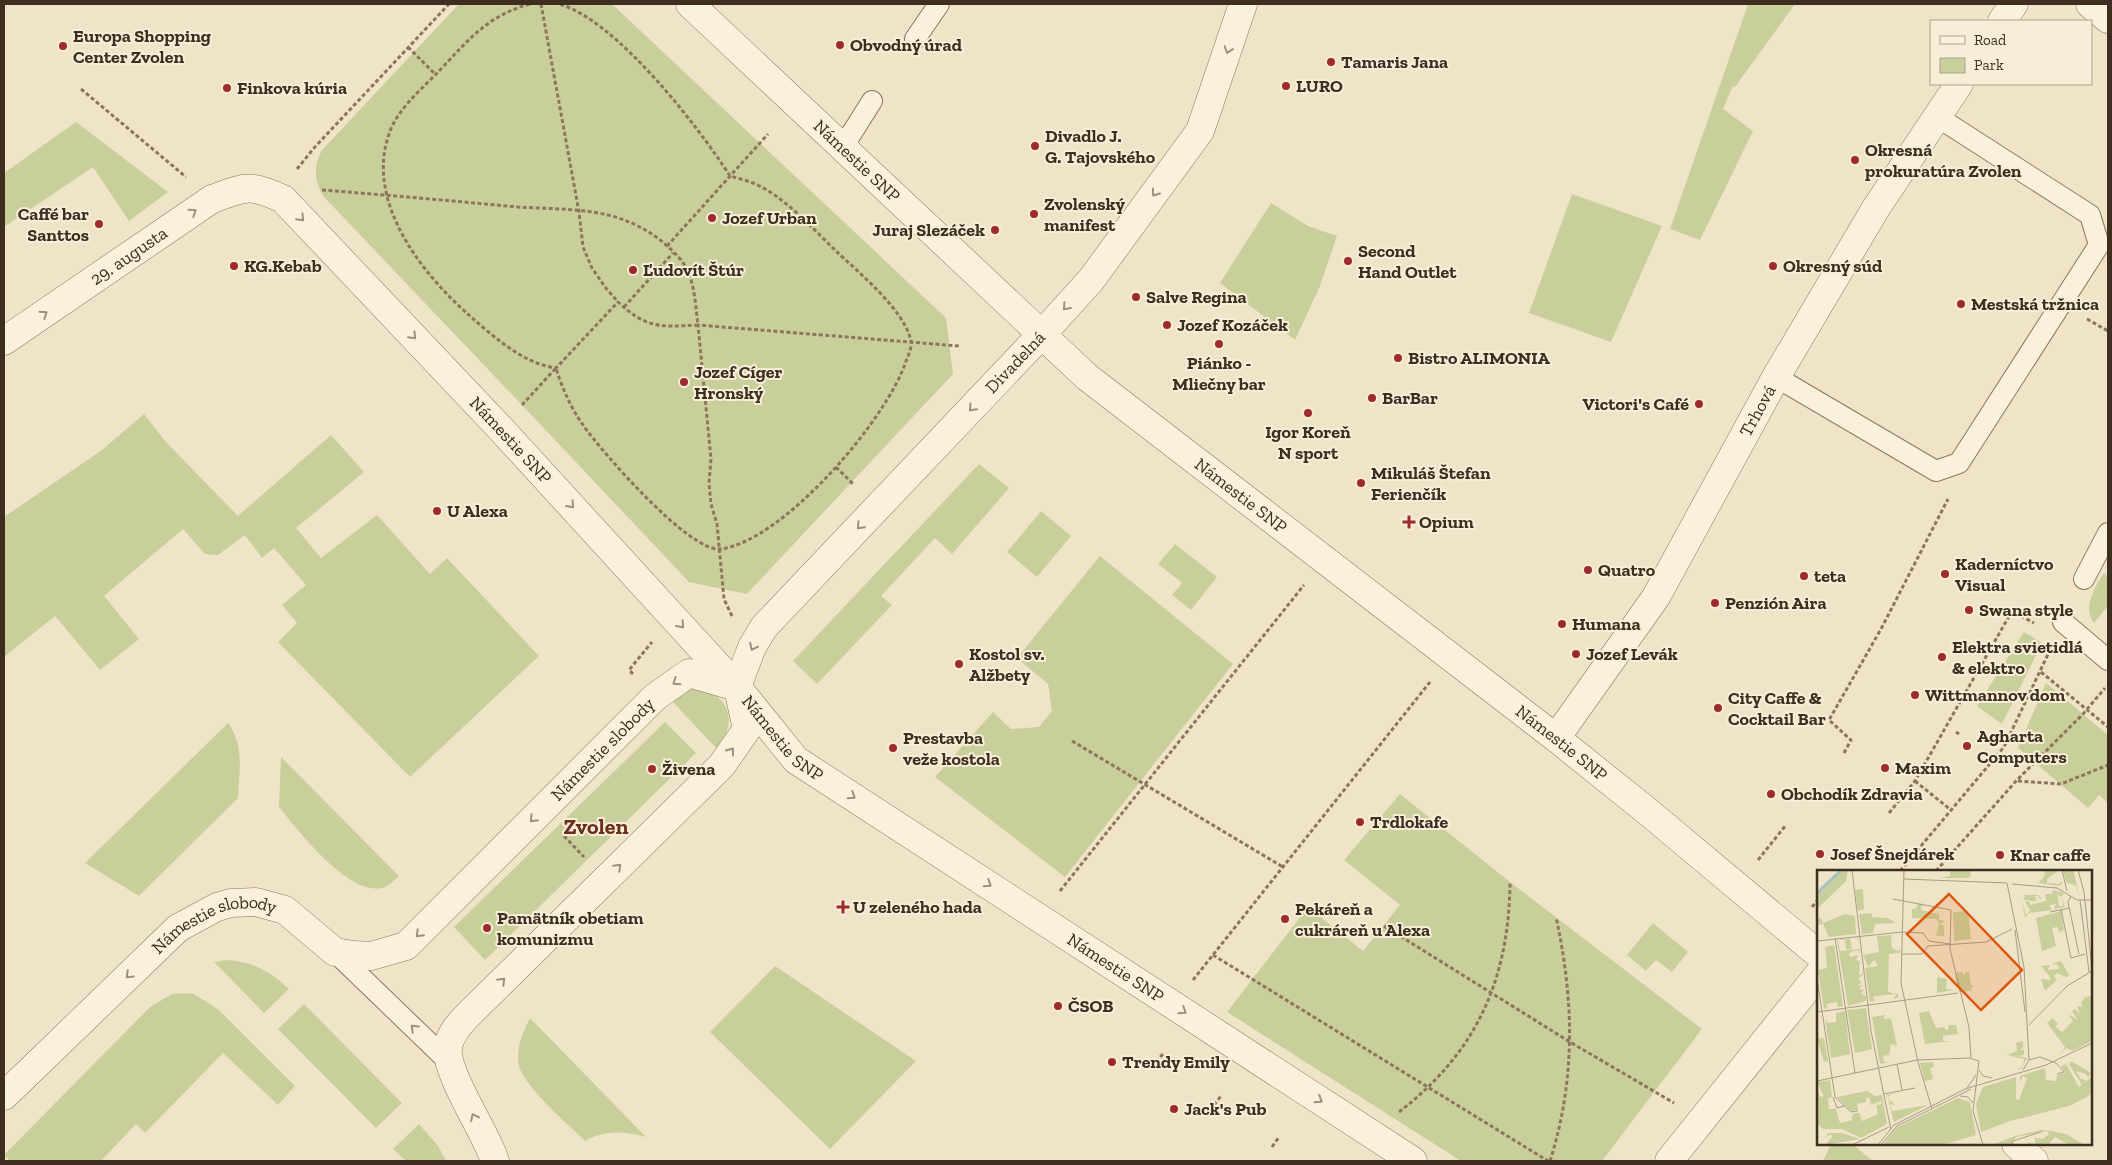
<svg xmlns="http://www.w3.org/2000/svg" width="2112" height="1165" font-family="'Zilla Slab',serif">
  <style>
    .green { fill: #c9cf9b }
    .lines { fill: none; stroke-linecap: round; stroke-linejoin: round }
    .lane-casing { stroke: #8d765c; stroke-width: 22 }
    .street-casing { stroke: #8d765c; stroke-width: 29 }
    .path { stroke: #8d765c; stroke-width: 3; stroke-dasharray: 4 2.5; stroke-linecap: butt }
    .lane { stroke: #faf1dc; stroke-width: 20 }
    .street { stroke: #faf1dc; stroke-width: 28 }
    .oneway { stroke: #9c907e }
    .poi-dot { fill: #9e2a2b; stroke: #f7eed8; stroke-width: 2 }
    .labels { text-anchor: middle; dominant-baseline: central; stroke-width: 4; stroke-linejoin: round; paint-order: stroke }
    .poi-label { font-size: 18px; font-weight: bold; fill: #3d2e20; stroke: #f7eed8; text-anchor: start }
    .street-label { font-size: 18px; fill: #3d2e20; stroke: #f7eed8 }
    .district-label { font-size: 22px; font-weight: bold; fill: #6b2e1e; stroke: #f7eed8 }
    .inset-road { fill: none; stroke: #a89b85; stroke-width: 1 }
    .view { fill: #df570d; fill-opacity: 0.15; stroke: #df570d; stroke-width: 2.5 }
    .inset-edge { fill: none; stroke: #3d2e20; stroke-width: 2.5 }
  </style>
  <rect width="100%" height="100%" fill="#f0e4c8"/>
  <path class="green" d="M 459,4 L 612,4 L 946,318 L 953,374 L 747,594 L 689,582 L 522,405 L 324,197 C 314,181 313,166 322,150 Z
    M 1748,4 L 1795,4 L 1735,87 L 1733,86 L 1723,109 L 1753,131 L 1700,240 L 1670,229 Z
    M 76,122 L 168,192 L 129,221 L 93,167 L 4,227 L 4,173 Z
    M 1572,194 L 1662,226 L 1611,342 L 1529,313 Z
    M 1271,203 L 1308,226 L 1337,236 L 1320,286 L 1295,340 L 1220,283 Z
    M 144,414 L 166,442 L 238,516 L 331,435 L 364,472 L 296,528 L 321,558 L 377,515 L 430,574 L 447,558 L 539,656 L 410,777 L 278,642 L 297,623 L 282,605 L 306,585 L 274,548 L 262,558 L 245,535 L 218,555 L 205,554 L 183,529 L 104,596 L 139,639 L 100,670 L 55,616 L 4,657 L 4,517 L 102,450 Z
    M 979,464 L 1009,488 L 952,554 L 935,538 L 881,596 L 892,605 L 817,684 L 793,661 Z
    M 1041,511 L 1071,536 L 1037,577 L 1007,552 Z
    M 1175,544 L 1217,577 L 1191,610 L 1172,595 L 1182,583 L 1158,564 Z
    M 1100,556 L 1233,664 L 1065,877 L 935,777 L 993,712 L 1011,729 L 1039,727 L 1052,711 L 1048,684 L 1017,658 Z
    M 2104,573 L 2108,577 L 2108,606 L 2094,623 C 2082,609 2095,586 2104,573 Z
    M 2024,632 L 2042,643 L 2002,724 L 1977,706 Z
    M 2046,683 L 2108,735 L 2108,803 L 2099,795 L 2088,808 L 2018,748 Z
    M 690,689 C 726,687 742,722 716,748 L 671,700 Z
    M 665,722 L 696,753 L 485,960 L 454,927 Z
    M 228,723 C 245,747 239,770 238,798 L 139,896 L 85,863 Z
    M 281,757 L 399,876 C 395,879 391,884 387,886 C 353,903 298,830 279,807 Z
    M 1400,794 L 1510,882 L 1702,1029 L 1602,1161 L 1461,1161 L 1227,1012 L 1308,907 L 1363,951 L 1400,905 L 1344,860 Z
    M 1653,923 L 1688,952 L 1672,972 L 1656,960 L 1646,971 L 1627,955 Z
    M 226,960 C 252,961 270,971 289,989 L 264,1013 L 214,962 Z
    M 775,966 L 916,1061 L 830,1149 L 710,1032 Z
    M 182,993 L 194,994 L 219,1010 L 295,1086 L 278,1105 L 223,1053 L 145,1133 L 136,1124 L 101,1161 L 10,1161 L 4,1155 L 150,1007 L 172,994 Z
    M 304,1004 L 402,1103 L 376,1128 L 278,1029 Z
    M 530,1018 L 646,1137 C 623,1131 605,1130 585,1141 C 567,1123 525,1088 519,1066 C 515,1050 523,1032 530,1018 Z
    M 419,1124 L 438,1146 L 446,1161 L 406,1161 L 393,1149 Z
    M 1831,1144 L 1852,1144 L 1873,1161 L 1823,1161 Z"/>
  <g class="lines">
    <defs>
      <path id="lane" d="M 915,39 L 939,4
        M 843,147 L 872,101
        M 1776,377 L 1936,471 L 1959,463 L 2099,245 L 2090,215 L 1936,116
        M 2084,579 L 2108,533
        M 2063,622 L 2108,660
        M 335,952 L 449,1062"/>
      <g id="street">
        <path id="s1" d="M 690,4 L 1087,377 L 1556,738 L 1647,811 L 1818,954"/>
        <path d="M 2090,4 L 2108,19"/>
        <path d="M 2002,21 L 2014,4"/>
        <path id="s2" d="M 4,341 L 212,199 C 246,187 248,183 283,199 L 500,428 L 737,687 L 796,760 L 1413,1161"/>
        <path id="s3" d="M 737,687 L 752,647 L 764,627 L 1042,334 L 1091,280 L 1200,131 L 1243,4"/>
        <path id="s4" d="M 1556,738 L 1656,597 L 1776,377 L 1876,208 L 1959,84"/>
        <path id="s5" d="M 4,1096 L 178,928 L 217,907 L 231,903 L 256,902 L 285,910 L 335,952 L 354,955 L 371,956 L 406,946 L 655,697 L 689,673 L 737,687"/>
        <path d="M 2016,1144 L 2034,1161"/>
        <path d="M 495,1161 C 486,1133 444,1071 448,1047 C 450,1034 459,1024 468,1015 L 722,765 L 747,729 L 739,693"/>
        <path d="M 1669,1161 L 1818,975"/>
      </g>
    </defs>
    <use href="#lane" class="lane-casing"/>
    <use href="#street" class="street-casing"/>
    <path class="path" d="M 541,4 L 579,212 L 583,247 L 592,268 L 605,287 L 618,302
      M 408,47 L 436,75
      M 81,89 L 186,177
      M 297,169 L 314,148 L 449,4
      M 322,190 C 387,195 453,201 518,207 C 548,209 582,208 612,216 C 640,224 662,238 681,260 C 695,277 695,304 698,325 C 660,327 647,329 618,302 L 556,368 C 524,364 494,337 470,316 C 422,274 365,202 389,134 C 397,109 423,88 441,69 C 469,39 489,15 530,4
      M 667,246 L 768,134
      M 624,307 L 673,253
      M 2087,319 L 2108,331
      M 522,405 L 556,368 C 562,388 571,408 583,425 C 602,452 689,552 720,549 C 783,542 888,418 906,361 C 908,356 912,348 911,342 C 906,311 858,272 836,251 C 811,227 784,196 753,183 C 745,180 737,178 730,176 C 698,126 616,20 559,4
      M 836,467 L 853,484
      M 732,616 L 724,599 L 717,524 L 711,504 L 709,483 L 711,459 L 698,325 L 959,346
      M 2041,672 L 2108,727
      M 633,674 L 629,670 L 652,642
      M 1956,732 L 1959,734
      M 1072,741 L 1283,867
      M 1844,753 L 1851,740 L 1829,720 L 1881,629 L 1948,499
      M 1915,781 L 1951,810
      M 2018,781 L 2061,784 L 2108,765
      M 1889,813 L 1915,781 L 2012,611 L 2034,623
      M 564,836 L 584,857
      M 1758,860 L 1786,825
      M 1900,871 L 2004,747 L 2050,650
      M 1936,871 L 2017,780 L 2083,714 L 2105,688
      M 1060,891 L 1304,585
      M 1812,907 L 1818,900
      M 1384,926 L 1570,1042 L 1674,1103
      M 1213,955 L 1548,1161
      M 1193,980 L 1430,682
      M 1156,1062 L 1163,1054
      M 1214,1105 L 1221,1096
      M 1399,1112 C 1477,1052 1509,979 1510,882
      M 1272,1147 L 1279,1137
      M 1550,1161 C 1576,1079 1574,1000 1556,917"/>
    <use href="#lane" class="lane"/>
    <use href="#street" class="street"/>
  </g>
  <defs><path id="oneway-chevron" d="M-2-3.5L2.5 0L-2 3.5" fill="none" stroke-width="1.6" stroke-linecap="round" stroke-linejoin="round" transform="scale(1.25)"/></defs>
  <g class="oneway">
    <use href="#oneway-chevron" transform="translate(1228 50) rotate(109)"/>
    <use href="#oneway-chevron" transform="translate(1155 193) rotate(126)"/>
    <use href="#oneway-chevron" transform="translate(193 212) rotate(-34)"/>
    <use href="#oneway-chevron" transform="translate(301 218) rotate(46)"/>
    <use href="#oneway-chevron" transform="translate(1066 307) rotate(132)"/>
    <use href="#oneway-chevron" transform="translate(44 314) rotate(-34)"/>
    <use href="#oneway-chevron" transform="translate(413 336) rotate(46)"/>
    <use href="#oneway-chevron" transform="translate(972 408) rotate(133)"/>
    <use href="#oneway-chevron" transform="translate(571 505) rotate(48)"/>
    <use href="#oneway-chevron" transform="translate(860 526) rotate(133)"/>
    <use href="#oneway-chevron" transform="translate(681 625) rotate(48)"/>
    <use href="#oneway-chevron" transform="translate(753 647) rotate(116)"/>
    <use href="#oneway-chevron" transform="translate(676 682) rotate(145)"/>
    <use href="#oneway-chevron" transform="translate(731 751) rotate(-54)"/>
    <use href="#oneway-chevron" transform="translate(852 796) rotate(33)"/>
    <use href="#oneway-chevron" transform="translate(533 819) rotate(135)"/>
    <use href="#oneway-chevron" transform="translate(618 867) rotate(-45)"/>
    <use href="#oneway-chevron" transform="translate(988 884) rotate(33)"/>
    <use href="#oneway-chevron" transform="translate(419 934) rotate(135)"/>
    <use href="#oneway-chevron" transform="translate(129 975) rotate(136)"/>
    <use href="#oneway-chevron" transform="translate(502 981) rotate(-45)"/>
    <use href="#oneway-chevron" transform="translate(1183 1011) rotate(33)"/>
    <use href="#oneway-chevron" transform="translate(414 1028) rotate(-136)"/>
    <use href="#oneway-chevron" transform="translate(1319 1100) rotate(33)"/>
    <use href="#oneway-chevron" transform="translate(474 1117) rotate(-116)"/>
  </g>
  <g class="poi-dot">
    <circle cx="840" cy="45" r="5"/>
    <circle cx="63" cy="46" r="5"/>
    <circle cx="1331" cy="62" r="5"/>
    <circle cx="1286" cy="86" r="5"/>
    <circle cx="227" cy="88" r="5"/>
    <circle cx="1035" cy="146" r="5"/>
    <circle cx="1855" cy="160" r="5"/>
    <circle cx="1034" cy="214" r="5"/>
    <circle cx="712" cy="218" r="5"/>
    <circle cx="99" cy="224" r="5"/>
    <circle cx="995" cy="230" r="5"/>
    <circle cx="1348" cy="261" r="5"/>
    <circle cx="234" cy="266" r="5"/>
    <circle cx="1773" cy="266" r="5"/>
    <circle cx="633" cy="270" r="5"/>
    <circle cx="1136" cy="297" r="5"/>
    <circle cx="1961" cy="304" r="5"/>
    <circle cx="1167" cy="325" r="5"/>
    <circle cx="1219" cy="344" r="5"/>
    <circle cx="1398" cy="358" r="5"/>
    <circle cx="684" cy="382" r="5"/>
    <circle cx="1372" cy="398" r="5"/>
    <circle cx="1699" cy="404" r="5"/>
    <circle cx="1308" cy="413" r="5"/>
    <circle cx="1361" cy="483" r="5"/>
    <circle cx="437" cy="511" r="5"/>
    <path d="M1406.5 514.5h5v5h5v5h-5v5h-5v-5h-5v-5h5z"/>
    <circle cx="1588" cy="570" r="5"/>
    <circle cx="1945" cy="574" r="5"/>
    <circle cx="1804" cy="576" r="5"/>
    <circle cx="1715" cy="603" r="5"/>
    <circle cx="1969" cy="610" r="5"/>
    <circle cx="1562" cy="624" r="5"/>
    <circle cx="1576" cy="654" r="5"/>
    <circle cx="1942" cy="657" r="5"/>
    <circle cx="959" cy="664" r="5"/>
    <circle cx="1915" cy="695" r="5"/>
    <circle cx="1718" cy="708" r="5"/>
    <circle cx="1967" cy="746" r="5"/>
    <circle cx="893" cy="748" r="5"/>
    <circle cx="1885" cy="768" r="5"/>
    <circle cx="652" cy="769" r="5"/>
    <circle cx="1771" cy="794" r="5"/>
    <circle cx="1360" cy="822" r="5"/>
    <circle cx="1820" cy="854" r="5"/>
    <circle cx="2000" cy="855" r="5"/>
    <path d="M840.5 899.5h5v5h5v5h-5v5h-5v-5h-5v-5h5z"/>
    <circle cx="1285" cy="919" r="5"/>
    <circle cx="487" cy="928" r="5"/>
    <circle cx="1058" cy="1006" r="5"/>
    <circle cx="1112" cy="1062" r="5"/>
    <circle cx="1174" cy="1109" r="5"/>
  </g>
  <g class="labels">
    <g class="poi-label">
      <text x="73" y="36">Europa Shopping<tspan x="73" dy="21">Center Zvolen</tspan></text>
      <text x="850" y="45">Obvodný úrad</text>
      <text x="1341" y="62">Tamaris Jana</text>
      <text x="1296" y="86">LURO</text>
      <text x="237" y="88">Finkova kúria</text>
      <text x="1045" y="136">Divadlo J.<tspan x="1045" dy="21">G. Tajovského</tspan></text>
      <text x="1865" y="150">Okresná<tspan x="1865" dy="21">prokuratúra Zvolen</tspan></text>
      <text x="1044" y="204">Zvolenský<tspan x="1044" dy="21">manifest</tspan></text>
      <text x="89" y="214" text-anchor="end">Caffé bar<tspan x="89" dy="21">Santtos</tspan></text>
      <text x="722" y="218">Jozef Urban</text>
      <text x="985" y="230" text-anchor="end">Juraj Slezáček</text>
      <text x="1358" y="251">Second<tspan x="1358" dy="21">Hand Outlet</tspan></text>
      <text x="244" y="266">KG.Kebab</text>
      <text x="1783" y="266">Okresný súd</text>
      <text x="643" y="270">Ľudovít Štúr</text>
      <text x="1146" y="297">Salve Regina</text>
      <text x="1971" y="304">Mestská tržnica</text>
      <text x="1177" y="325">Jozef Kozáček</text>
      <text x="1408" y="358">Bistro ALIMONIA</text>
      <text x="1219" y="363" text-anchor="middle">Piánko -<tspan x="1219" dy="21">Mliečny bar</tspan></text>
      <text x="694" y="372">Jozef Cíger<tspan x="694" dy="21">Hronský</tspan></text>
      <text x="1382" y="398">BarBar</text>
      <text x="1689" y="404" text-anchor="end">Victori's Café</text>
      <text x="1308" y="432" text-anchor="middle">Igor Koreň<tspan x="1308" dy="21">N sport</tspan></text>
      <text x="1371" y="473">Mikuláš Štefan<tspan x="1371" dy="21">Ferienčík</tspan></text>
      <text x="447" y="511">U Alexa</text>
      <text x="1419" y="522">Opium</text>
      <text x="1955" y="564">Kaderníctvo<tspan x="1955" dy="21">Visual</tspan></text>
      <text x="1598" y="570">Quatro</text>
      <text x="1814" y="576">teta</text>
      <text x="1725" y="603">Penzión Aira</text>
      <text x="1979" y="610">Swana style</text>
      <text x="1572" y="624">Humana</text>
      <text x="1952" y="647">Elektra svietidlá<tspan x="1952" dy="21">&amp; elektro</tspan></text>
      <text x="969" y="654">Kostol sv.<tspan x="969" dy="21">Alžbety</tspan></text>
      <text x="1586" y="654">Jozef Levák</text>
      <text x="1925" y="695">Wittmannov dom</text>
      <text x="1728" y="698">City Caffe &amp;<tspan x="1728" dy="21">Cocktail Bar</tspan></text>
      <text x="1977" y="736">Agharta<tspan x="1977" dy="21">Computers</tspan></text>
      <text x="903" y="738">Prestavba<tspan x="903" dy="21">veže kostola</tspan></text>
      <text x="1895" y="768">Maxim</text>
      <text x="662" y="769">Živena</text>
      <text x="1781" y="794">Obchodík Zdravia</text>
      <text x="1370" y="822">Trdlokafe</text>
      <text x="1830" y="854">Josef Šnejdárek</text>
      <text x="2010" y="855">Knar caffe</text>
      <text x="853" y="907">U zeleného hada</text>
      <text x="1295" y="909">Pekáreň a<tspan x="1295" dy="21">cukráreň u Alexa</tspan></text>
      <text x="497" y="918">Pamätník obetiam<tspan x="497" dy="21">komunizmu</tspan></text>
      <text x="1068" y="1006">ČSOB</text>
      <text x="1122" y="1062">Trendy Emily</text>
      <text x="1184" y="1109">Jack's Pub</text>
    </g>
    <g class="street-label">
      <text stroke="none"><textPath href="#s1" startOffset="229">Námestie SNP</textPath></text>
      <text stroke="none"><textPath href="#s2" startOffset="151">29. augusta</textPath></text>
      <text stroke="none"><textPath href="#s3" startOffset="431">Divadelná</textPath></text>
      <text stroke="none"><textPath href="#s4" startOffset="385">Trhová</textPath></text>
      <text stroke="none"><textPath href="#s2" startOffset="658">Námestie SNP</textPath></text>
      <text stroke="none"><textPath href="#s1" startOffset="739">Námestie SNP</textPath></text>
      <text stroke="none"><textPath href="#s2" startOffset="1062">Námestie SNP</textPath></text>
      <text stroke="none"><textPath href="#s1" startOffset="1144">Námestie SNP</textPath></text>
      <text stroke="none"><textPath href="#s5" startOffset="772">Námestie slobody</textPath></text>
      <text stroke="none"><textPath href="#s5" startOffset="278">Námestie slobody</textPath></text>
      <text stroke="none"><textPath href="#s2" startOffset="1468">Námestie SNP</textPath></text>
    </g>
    <g class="district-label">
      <text x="596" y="826">Zvolen</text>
    </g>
  </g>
  <g transform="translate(1817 870)">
    <rect width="275" height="275" fill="#f0e4c8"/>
    <path d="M 133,0 L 153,0 L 154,6 L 150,8 L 122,8 L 133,6 ZM 223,0 L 242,0 L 230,9 L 230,13 L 242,14 L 244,11 L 245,14 L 242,16 L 221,13 L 227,7 L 228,1 ZM 246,0 L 256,0 L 263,28 L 259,16 L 249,12 ZM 46,19 L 47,39 L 41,41 L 38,20 ZM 236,20 L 247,23 L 244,27 L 240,24 L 242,36 L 246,36 L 245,28 L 248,37 L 237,39 L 239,34 L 232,35 L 235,40 L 212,43 L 208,48 L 205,30 L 209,45 L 213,40 L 208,32 L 214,30 L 207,30 L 208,25 L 221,25 L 224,28 L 227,26 L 223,30 L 221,26 L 218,26 L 219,31 L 212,31 L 213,35 L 229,31 L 228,24 L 235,24 ZM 101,33 L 105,34 L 104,40 L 122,44 L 122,50 L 128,51 L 123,55 L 127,55 L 127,66 L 119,66 L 122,53 L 119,49 L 95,48 L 95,39 L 99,39 ZM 151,41 L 154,69 L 137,71 L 136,42 ZM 244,41 L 247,60 L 242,62 L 241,57 L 235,58 L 239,76 L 225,81 L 219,48 ZM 55,43 L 55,47 L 71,48 L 79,53 L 58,54 L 56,63 L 45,64 L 42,44 ZM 28,44 L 38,46 L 39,64 L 12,67 L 6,54 L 0,55 L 0,48 L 4,48 L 6,53 ZM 77,65 L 74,66 L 75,78 L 81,81 L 83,78 L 83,83 L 72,84 L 71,122 L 81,124 L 82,127 L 77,129 L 79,124 L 61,126 L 56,127 L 58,131 L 53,132 L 48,98 L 61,96 L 57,90 L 51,97 L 46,85 L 62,82 L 60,66 ZM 40,68 L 33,69 L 35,79 L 29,80 L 28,70 L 21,70 L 23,81 L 42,79 L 42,76 L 43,84 L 40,80 L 32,83 L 33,87 L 42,85 L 39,90 L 43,91 L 42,105 L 45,104 L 45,100 L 46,105 L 41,109 L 45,112 L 40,116 L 46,115 L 42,119 L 47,120 L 44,124 L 49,126 L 49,131 L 31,136 L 20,70 L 41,68 L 42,75 ZM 17,75 L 26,136 L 21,137 L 20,132 L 9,134 L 11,138 L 7,139 L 1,100 L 10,98 L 8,77 ZM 244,91 L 252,105 L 249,107 L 240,103 L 237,106 L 240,110 L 228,121 L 224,109 L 233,110 L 233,107 L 224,96 L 233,95 L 231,100 L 242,99 L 241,95 L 234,94 ZM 145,102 L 148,106 L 148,102 L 152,102 L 154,115 L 156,115 L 154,121 L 142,122 L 138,103 ZM 120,107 L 130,109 L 129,119 L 137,120 L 120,123 ZM 275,126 L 275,171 L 255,181 L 249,178 L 242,186 L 248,177 L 230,153 L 236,148 L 241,154 L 238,156 L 245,162 L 256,151 L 251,144 L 261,150 L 255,141 L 258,139 L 263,144 L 260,136 L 266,137 L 264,133 L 268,127 ZM 49,138 L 55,179 L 38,183 L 30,140 ZM 28,141 L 33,184 L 14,188 L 8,149 L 11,153 L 19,152 L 19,143 ZM 112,141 L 119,158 L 127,157 L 130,161 L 132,155 L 139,155 L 141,164 L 126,166 L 126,171 L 135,171 L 108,174 L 102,143 ZM 68,145 L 67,149 L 74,148 L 80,176 L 74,174 L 72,185 L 66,186 L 67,192 L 74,192 L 63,194 L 55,147 ZM 7,168 L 11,191 L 7,192 L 0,169 ZM 206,171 L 206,178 L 203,180 L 207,180 L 207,185 L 201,186 L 210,188 L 205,198 L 199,200 L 206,196 L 207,189 L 190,185 L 200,181 L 199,173 ZM 254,191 L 274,203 L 271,208 L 269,204 L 259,201 L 264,209 L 269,210 L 265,215 L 252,194 ZM 116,192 L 117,197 L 113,198 L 116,209 L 108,211 L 109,216 L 103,193 ZM 249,194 L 262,217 L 275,207 L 275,222 L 270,227 L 252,236 L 193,251 L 164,262 L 159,234 L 166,217 L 199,207 L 199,229 L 202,230 L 210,209 L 206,206 L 203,212 L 203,206 L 228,198 L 229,210 L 239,211 L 240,205 L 248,203 L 244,196 ZM 13,210 L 15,227 L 11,229 L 12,239 L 19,239 L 23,253 L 35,250 L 35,245 L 38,243 L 42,243 L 45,251 L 61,244 L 59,235 L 65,234 L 64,231 L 54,235 L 52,227 L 49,228 L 49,232 L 40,234 L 41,240 L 34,241 L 20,227 L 50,221 L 58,226 L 65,225 L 70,254 L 44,268 L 25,259 L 6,259 L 0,254 L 0,219 L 3,227 L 7,226 L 0,212 ZM 75,224 L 71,227 L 73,232 L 76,231 L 77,235 L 73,234 L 75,241 L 111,235 L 77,252 L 70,225 ZM 141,228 L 153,232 L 159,265 L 125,275 L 66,275 L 79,258 ZM 224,260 L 235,261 L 249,264 L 268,275 L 253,275 L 238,267 L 231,275 L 212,275 L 210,272 L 218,274 L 218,267 L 223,272 L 220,268 L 226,269 L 232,264 L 230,261 L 199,267 L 194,275 L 175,275 L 198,266 ZM 11,263 L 25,263 L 43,269 L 8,275 L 15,267 L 14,264 L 8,268 Z" fill="#c9cf9b"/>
    <path d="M 27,0 L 31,0 L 29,11 L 0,39 L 0,26 Z" fill="#c9cf9b"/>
    <path d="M 22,0 L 27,0 L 0,26 L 0,21 Z" fill="#a9c4bc"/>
    <path class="inset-road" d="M 35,0 L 54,161 L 74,260M 87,0 L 84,113 L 101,192 L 115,239M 245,0 L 250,21M 261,0 L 267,22 L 275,98M 87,9 L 190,13M 190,13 L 207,97 L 212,190 L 206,200M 195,14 L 240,18 L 260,30 L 275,30M 254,26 L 251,32 L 262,84M 76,29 L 134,40 L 133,79 L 152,157 L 154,188M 263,30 L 272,102M 244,39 L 254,88 L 268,84M 233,42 L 253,38M 198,60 L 208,142M 18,68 L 38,203M 0,71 L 85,62 L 106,63 L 112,71 L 133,74M 85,84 L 105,84 L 111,76 L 169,72 L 195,59M 0,108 L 18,227 L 34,242 L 41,241M 0,142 L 141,123M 212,155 L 250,116 L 275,101M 212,190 L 223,187 L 239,193 L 247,202 L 240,204M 162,191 L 156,241 L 166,275M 80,194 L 85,220M 162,200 L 166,206 L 175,208M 0,211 L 100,190 L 152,188 L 162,191M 150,218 L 159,205M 67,224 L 98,218M 143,226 L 151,227 L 156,233M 16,227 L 20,238 L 27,236M 35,275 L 72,257M 61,275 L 77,255 L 148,219 L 229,195 L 275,173M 64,275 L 80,256 L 154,219M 195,275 L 196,271 L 224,262"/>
    <path class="view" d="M 132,24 L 205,100 L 164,140 L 90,64 Z"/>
    <rect width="275" height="275" class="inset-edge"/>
  </g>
  <rect width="2112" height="1165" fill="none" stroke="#3d2e20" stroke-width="10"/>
  <rect x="1930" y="20" width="162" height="65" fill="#f7eed8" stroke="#ada18e"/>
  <rect x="1940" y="36" width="25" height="8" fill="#faf1dc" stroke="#ada18e"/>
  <text x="1974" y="45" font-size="15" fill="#3d2e20">Road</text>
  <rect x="1940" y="58" width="25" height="15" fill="#c9cf9b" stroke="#ada18e"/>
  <text x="1974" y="70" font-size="15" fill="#3d2e20">Park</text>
</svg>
